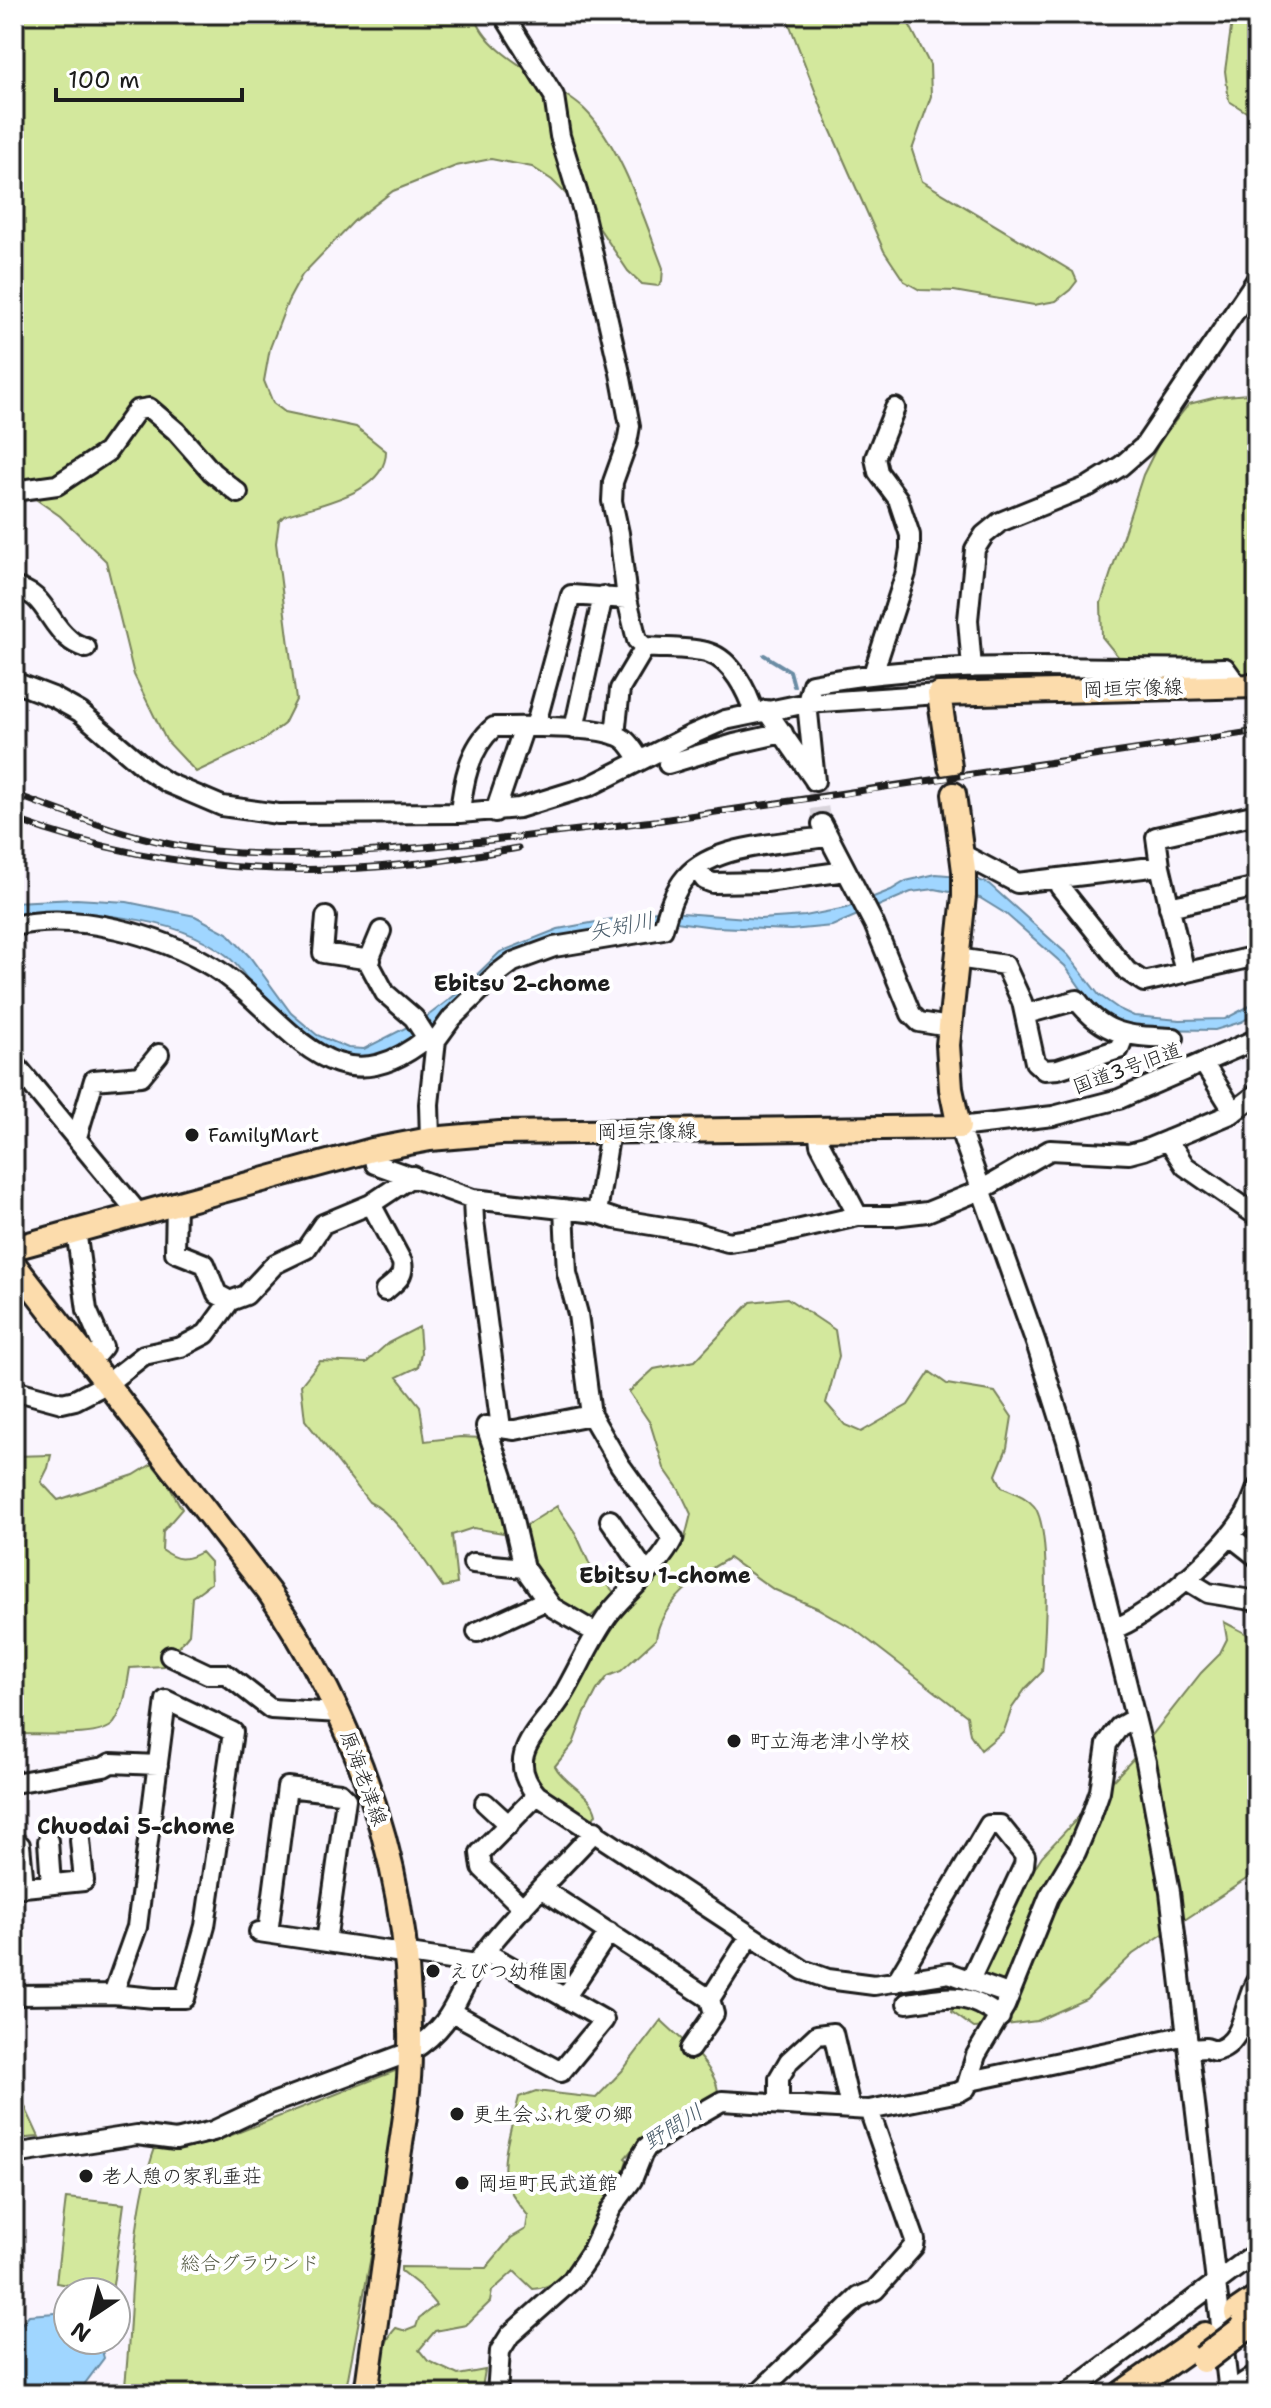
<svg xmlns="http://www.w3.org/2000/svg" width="1271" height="2408" font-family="'Shantell Sans','Klee One',sans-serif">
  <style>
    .green { fill: #d3e89d; stroke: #78825c; stroke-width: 2 }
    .water { fill: #a0d6ff; stroke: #6b8ca4; stroke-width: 2 }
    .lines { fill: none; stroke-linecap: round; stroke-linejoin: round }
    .stream { stroke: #6b8ca4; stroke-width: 4 }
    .minor-tunnel { stroke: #d9d4dc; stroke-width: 18; stroke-dasharray: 18 9; stroke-linecap: butt }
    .minor-casing { stroke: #1c1c1c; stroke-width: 24 }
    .major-casing { stroke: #1c1c1c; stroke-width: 28 }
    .highway-casing { stroke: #1c1c1c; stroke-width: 32 }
    .minor { stroke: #fff; stroke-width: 18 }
    .major { stroke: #fcdcac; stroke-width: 22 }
    .highway { stroke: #fcdcac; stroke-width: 26 }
    .rail-casing { stroke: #1c1c1c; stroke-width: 7 }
    .rail { stroke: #fff; stroke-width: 4; stroke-dasharray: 12; stroke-linecap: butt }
    .highway-bridge-casing { stroke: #1c1c1c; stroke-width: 32; stroke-linecap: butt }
    .highway-bridge { stroke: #fcdcac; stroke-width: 26 }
    .poi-dot { fill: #1c1c1c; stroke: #fff; stroke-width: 3 }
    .labels { text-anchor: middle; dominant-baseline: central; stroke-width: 8; stroke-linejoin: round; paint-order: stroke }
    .street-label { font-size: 20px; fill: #1c1c1c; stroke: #fff }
    .poi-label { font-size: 20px; fill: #1c1c1c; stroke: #fff; text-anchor: start }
    .park-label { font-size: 20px; fill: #535943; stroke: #fff }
    .water-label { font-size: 22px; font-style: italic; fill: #4a5d6b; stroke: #fff }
    .neighbourhood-label { font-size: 22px; font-weight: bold; fill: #1c1c1c; stroke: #fff }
  </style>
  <rect width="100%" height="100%" fill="#faf5fe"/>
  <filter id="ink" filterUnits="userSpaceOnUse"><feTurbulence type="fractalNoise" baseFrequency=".0125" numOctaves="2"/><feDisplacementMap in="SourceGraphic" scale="16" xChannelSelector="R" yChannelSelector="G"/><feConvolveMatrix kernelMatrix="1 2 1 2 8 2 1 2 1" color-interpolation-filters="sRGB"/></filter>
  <g filter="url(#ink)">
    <path class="green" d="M 14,14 L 475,14 C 482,54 557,83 584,109 C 622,146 644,219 663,268 L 662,281 L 658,286 L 642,284 L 628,271 L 597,225 L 552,180 L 532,167 L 491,159 L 456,166 L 393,191 L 354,221 L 302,275 L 288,301 L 270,348 L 264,381 L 273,403 L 285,412 L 356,427 L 386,451 C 386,494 318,504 284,516 L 279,521 L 276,543 L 296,700 L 284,724 L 262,741 L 196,772 L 166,740 L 134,675 L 106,561 L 60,516 L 14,484 Z
      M 781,14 L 904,14 L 930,65 L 931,96 L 912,150 L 922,181 L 1073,272 L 1077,281 L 1070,290 L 1056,301 L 1034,305 L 954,291 L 920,290 L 904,281 L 884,251 L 827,122 L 789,23 Z
      M 1233,14 L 1257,14 L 1257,113 L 1251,115 L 1229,101 L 1225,71 Z
      M 1247,394 L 1257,394 L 1257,671 L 1156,694 L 1142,686 L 1102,637 L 1101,603 L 1143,475 L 1161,439 L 1189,404 L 1217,397 Z
      M 787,1298 L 835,1330 L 839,1356 L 826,1403 L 845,1425 L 861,1432 L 908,1405 L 930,1372 L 947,1384 L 995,1392 L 1012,1417 L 1007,1448 L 996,1475 L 1002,1487 C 1012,1492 1026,1496 1034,1506 C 1052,1528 1045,1640 1042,1672 L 1026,1688 L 1012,1708 L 1004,1731 L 981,1750 L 970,1734 L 967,1716 L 854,1629 L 817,1608 L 773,1589 L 729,1558 C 700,1574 660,1604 656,1639 L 621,1671 L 608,1676 L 597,1690 L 584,1715 L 573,1744 L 555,1766 C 564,1784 592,1793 596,1814 L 591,1822 L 536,1787 L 530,1754 L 619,1609 L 670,1563 L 684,1542 L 691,1514 L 680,1491 L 664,1468 L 650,1423 L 629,1392 L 654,1369 L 695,1361 L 751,1302 Z
      M 419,1327 L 421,1353 L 418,1367 L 397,1377 L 420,1406 L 425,1441 L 460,1437 L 483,1438 L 511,1523 L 503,1533 L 473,1528 L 452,1535 L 457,1584 L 443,1587 C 424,1561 398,1515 369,1502 L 305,1420 L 301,1385 L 320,1361 L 366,1363 L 388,1343 Z
      M 51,1455 L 48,1468 L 41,1482 L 58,1500 L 134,1475 L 152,1464 L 168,1484 L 182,1509 L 163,1531 L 162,1550 C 177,1561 185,1561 201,1552 L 210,1562 L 211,1583 L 192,1597 L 189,1634 L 163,1666 L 130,1668 C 127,1686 125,1707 114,1723 C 101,1740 36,1733 14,1734 L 14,1544 L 21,1541 L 14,1528 L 14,1456 Z
      M 557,1506 L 576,1534 L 597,1581 L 608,1585 L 616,1595 L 589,1618 L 580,1619 L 554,1604 L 525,1557 L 522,1528 Z
      M 1224,1622 L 1257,1639 L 1257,1872 L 1133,1954 L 1086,1999 L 1037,2021 L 990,2027 L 974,2028 L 952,2012 L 955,1993 L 1042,1856 L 1134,1758 L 1201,1673 L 1219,1655 L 1227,1639 Z
      M 661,2020 C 679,2038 718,2067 718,2094 L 687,2110 L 638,2143 L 625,2158 L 627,2160 C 622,2184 608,2195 598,2213 C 594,2220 593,2229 590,2236 C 581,2260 559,2288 533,2289 L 514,2271 L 492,2291 L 490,2302 L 466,2325 L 435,2331 L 419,2350 L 428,2361 L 458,2375 L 485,2370 L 481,2394 L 378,2394 C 381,2372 379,2345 396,2328 L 406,2331 L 416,2327 L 419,2318 L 436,2305 L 420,2286 L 401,2271 L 401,2267 L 486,2268 L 511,2238 L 526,2229 L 528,2216 C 521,2206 512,2196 507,2184 C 498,2163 514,2119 519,2097 L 536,2091 L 596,2098 L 622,2071 Z
      M 400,2069 L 385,2182 L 345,2394 L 124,2394 C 134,2315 128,2223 155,2148 L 183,2149 L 214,2142 Z
      M 14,2083 L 39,2137 L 14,2139 Z
      M 66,2198 L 124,2204 L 112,2292 L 56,2283 Z"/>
    <path class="water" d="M 936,874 L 971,877 L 989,884 L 1068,955 L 1099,995 L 1119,1009 L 1134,1016 L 1180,1020 L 1225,1019 L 1257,1002 L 1257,1013 L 1241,1022 L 1215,1030 L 1145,1029 L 1123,1024 L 1091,1003 L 1065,966 L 1006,914 L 980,898 L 935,889 L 911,892 L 832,926 L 791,930 L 714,927 L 676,922 L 566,937 L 411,1040 C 397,1049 383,1058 366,1060 C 357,1061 321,1052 314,1047 C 297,1035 278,1017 264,1002 C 251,987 242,967 226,955 C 174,914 76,908 14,920 L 14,902 L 76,899 L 127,902 L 195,916 L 227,933 L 250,957 L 291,1013 L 317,1035 L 348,1048 L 364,1049 L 425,1018 L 459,992 L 500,952 L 558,929 L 656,911 L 760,919 L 805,916 L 846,908 L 891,890 L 906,881 Z
      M 68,2312 L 68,2340 L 99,2340 L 104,2358 L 77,2394 L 14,2394 L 14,2332 L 29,2315 Z"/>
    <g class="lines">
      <path class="stream" d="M 764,655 L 790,671 L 794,686"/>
      <path class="minor-tunnel" d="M 815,781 L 822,824"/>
      <defs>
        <path id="minor" d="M 503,14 L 554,96 L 560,136 L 583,211 L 620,373 L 630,426 L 627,443 L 613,482 L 612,501 L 619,533 L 627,599 L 637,640 L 645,647 C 665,649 690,647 709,653 C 732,660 748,693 754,713
          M 14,491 L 57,485 L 107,452 L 137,410 L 149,408 L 176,431 L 212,472 L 238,493
          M 14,588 C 45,592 47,622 69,639 C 73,643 80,646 86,648
          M 972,668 L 968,620 L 975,549 L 984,535 L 1000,522 L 1089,486 L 1121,466 L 1144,446 L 1257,279
          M 873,674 L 906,573 L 910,549 L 910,535 L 898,499 L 878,472 L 875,458 L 895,408
          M 14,682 L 53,697 L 80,712 L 148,770 L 168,783 L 222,806 L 278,814 L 460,813 L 519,808 L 590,786 L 691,735 L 725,720 L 807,703 L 939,694
          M 766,710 L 814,779
          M 535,727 L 571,595 L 627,599
          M 574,729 L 603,596
          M 615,735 L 620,689 L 645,647
          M 668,764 L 734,744 L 783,733
          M 815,781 L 807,703 L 812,684 C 948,657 1088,671 1225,668 L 1238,686
          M 495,812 L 524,727
          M 460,813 C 463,783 469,748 494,727 C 521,727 605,724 625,740 C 631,745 636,754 640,760
          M 822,824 L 874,924 L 911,1014 L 919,1022 L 949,1027
          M 962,854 L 1017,883 L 1160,866
          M 696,868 L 705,880 L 713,883 L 766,882 L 846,871
          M 1058,878 L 1060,887 L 1127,971 L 1144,982 L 1257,956
          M 1169,907 L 1257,887
          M 326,917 L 323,953 L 371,960
          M 14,926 C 78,912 158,934 213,967 C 286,1013 330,1117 427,1038
          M 381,931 L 371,955 L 370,965 L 385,993 L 414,1018 L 427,1038 L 436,1040
          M 957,958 L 1005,965 L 1022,1002 L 1035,1062 L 1044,1070 L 1058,1069 L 1119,1049 L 1124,1036
          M 1185,973 L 1160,866 L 1156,837 L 1257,814
          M 1026,1014 L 1077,1000 C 1105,1037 1131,1036 1174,1038
          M 14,1063 L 138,1213
          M 1204,1064 L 1234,1112
          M 818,1129 L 820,1144 L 858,1216
          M 77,1137 L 94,1080 L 141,1076 L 159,1054
          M 430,1139 L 429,1104 L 436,1040 L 452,1018 L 497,974 L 513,962 L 554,947 L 663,929 C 668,911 673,892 686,877 C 714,844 786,843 827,837
          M 1168,1140 L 1185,1166 L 1257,1216
          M 372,1150 L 375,1164 L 473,1199 L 597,1213 L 615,1219 L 694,1232 L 728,1242 L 770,1236 L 858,1216 L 893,1216 L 927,1212 L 981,1190 L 1050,1150 L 1129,1154 L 1144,1150 L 1231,1114 L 1257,1094
          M 473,1199 L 474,1221 L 501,1428
          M 176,1202 L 175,1252 L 205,1264 L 217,1294 L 230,1301
          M 371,1204 L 402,1262 C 405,1277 395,1282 385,1291
          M 564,1209 L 567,1273 L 578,1314 L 591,1415 L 620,1465 L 673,1539 C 658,1569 629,1588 609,1614 C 590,1640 579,1668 563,1695 C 542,1730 501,1755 537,1795 L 803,1970 L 828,1979 L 874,1985 L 949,1973 L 1008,1994
          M 597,1213 L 610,1131
          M 76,1230 L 87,1310 L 103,1347 L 91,1361
          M 14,1390 L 62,1403 L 75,1400 L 108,1383 L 144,1355 L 181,1347 L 206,1334 L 230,1301 L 246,1295 L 275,1264 L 306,1249 L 323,1224 L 371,1204 L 413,1176
          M 610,1520 L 647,1574
          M 1230,1536 L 1257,1557
          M 473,1563 L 524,1568 L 552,1607 L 596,1633
          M 524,1568 L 503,1477 L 486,1426 L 515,1430 L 591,1415
          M 1185,1579 L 1208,1593 L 1257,1601
          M 1113,1629 C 1151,1616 1222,1551 1244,1517 C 1250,1508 1253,1498 1257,1488
          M 477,1632 L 547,1600
          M 170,1656 L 208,1674 L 226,1674 L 271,1709 L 340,1713
          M 14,1783 L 104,1767 L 111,1763 L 158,1765
          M 485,1803 L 509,1825
          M 48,1841 L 51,1884
          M 20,1845 L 24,1886
          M 14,1888 L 84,1881 L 80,1840
          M 542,1889 L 710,1999 L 750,1936
          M 523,1908 L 482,1868 L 480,1853 L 537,1795
          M 259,1932 L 477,1964
          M 268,1933 L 287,1787 L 340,1793 L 346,1799 L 326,1942
          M 896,1982 L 989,1825 L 1000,1825 L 1025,1856 L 1024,1865 L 970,1980
          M 14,1995 L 113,1994 L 154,1998 L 185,1998 L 205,1926 L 233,1732 L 166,1700 L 137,1927 L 113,1994
          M 565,1998 L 609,1932
          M 907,2003 C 948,1997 964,1990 1000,2017
          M 452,2012 L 561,2072 L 604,2020 L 485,1952
          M 690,2049 L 714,2014 L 710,1999
          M 1189,2049 L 1206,2048 L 1215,2051 C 1247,2043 1242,2002 1257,1980
          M 970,2081 L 1187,2035
          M 779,2104 L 779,2078 L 789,2061 L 817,2035 L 833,2033 L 850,2107
          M 14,2154 L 137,2135 L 176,2140 L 213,2131 L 270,2104 L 410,2052 C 460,2021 455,1991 486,1950 C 519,1908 559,1870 595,1831
          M 1229,2393 L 1170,1892 L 1146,1762 L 1067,1441 L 1036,1343 L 959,1127 L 1053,1116 L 1119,1099 L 1257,1039
          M 497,2394 L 500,2351 L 510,2335 L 572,2280 L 591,2252 L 611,2209 L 632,2180 L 642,2155 L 647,2147 L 680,2125 L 722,2101 L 869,2110 L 959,2092 L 966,2088 L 976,2055 L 1005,2006 L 1049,1897 L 1076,1852 L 1092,1814 L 1100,1791 L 1107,1744 L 1119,1727 L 1135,1718
          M 757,2394 L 859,2297 L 875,2290 L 914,2246 L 915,2240 L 869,2110
          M 1067,2394 L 1257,2252
          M 1227,2394 L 1257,2374"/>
        <path id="major" d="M 950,767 L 939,694 L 1257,686
          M 14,1248 L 372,1150 L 430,1139 L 500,1133 L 959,1127 L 951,1089 L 948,1045 L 964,896 L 964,871 L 954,794
          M 14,1264 L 268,1591 C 364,1730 413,1883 410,2052 C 410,2096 401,2140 395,2184 C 385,2254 376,2324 366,2394"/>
        <path id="highway" d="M 1238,2313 L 1257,2300
          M 1123,2394 L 1205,2336"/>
      </defs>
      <use href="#minor" class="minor-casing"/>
      <use href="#major" class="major-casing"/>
      <use href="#highway" class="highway-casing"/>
      <use href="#minor" class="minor"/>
      <use href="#major" class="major"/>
      <use href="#highway" class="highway"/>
      <defs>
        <path id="rail" d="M 14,794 C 78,818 146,844 214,851 C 307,860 400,850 492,840 C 549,834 605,827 662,820 C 861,792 1059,762 1257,731
          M 14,819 C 142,866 275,878 410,864 C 446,861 482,854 518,848"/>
      </defs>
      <use href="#rail" class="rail-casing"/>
      <use href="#rail" class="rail"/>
      <defs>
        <path id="highway-bridge" d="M 1204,2359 L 1242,2330"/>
      </defs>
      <use href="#highway-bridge" class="highway-bridge-casing"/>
      <use href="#highway-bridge" class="highway-bridge"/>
    </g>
  </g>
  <g class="poi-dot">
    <circle cx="192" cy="1135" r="8"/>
    <circle cx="734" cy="1741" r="8"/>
    <circle cx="433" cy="1971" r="8"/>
    <circle cx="457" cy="2114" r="8"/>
    <circle cx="86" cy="2176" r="8"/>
    <circle cx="462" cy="2183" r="8"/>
  </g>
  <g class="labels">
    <g class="street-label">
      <text transform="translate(1133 688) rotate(-2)">岡垣宗像線</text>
      <text transform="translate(1127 1068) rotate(-20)">国道3号旧道</text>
      <text transform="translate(647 1131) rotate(-1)">岡垣宗像線</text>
      <text transform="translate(364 1778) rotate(70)">原海老津線</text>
    </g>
    <g class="poi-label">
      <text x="208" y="1135">FamilyMart</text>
      <text x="750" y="1741">町立海老津小学校</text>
      <text x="449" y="1971">えびつ幼稚園</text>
      <text x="473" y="2114">更生会ふれ愛の郷</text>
      <text x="102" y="2176">老人憩の家乳垂荘</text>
      <text x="478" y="2183">岡垣町民武道館</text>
    </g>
    <g class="park-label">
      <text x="250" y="2263">総合グラウンド</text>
    </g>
    <g class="water-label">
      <text transform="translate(621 926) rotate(-11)">矢矧川</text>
      <text transform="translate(673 2127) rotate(-32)">野間川</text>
    </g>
    <g class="neighbourhood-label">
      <text x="522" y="983">Ebitsu 2-chome</text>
      <text x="665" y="1575">Ebitsu 1-chome</text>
      <text x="136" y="1826">Chuodai 5-chome</text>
    </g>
  </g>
  <rect width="1271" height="2408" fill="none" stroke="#fff" stroke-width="48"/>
  <rect x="24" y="24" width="1223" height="2360" fill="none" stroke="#1c1c1c" stroke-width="3" filter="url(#ink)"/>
  <g transform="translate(92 2316) rotate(215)"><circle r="38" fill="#ffffff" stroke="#a4a4a4" stroke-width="2"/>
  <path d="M0-6L14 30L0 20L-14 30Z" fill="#1c1c1c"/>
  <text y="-12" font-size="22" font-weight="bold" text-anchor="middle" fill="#1c1c1c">N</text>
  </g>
  <path d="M56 88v12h186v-12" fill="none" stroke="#1c1c1c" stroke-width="4"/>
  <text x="68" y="88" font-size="24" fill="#1c1c1c" stroke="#ffffff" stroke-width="6" paint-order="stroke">100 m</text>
</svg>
